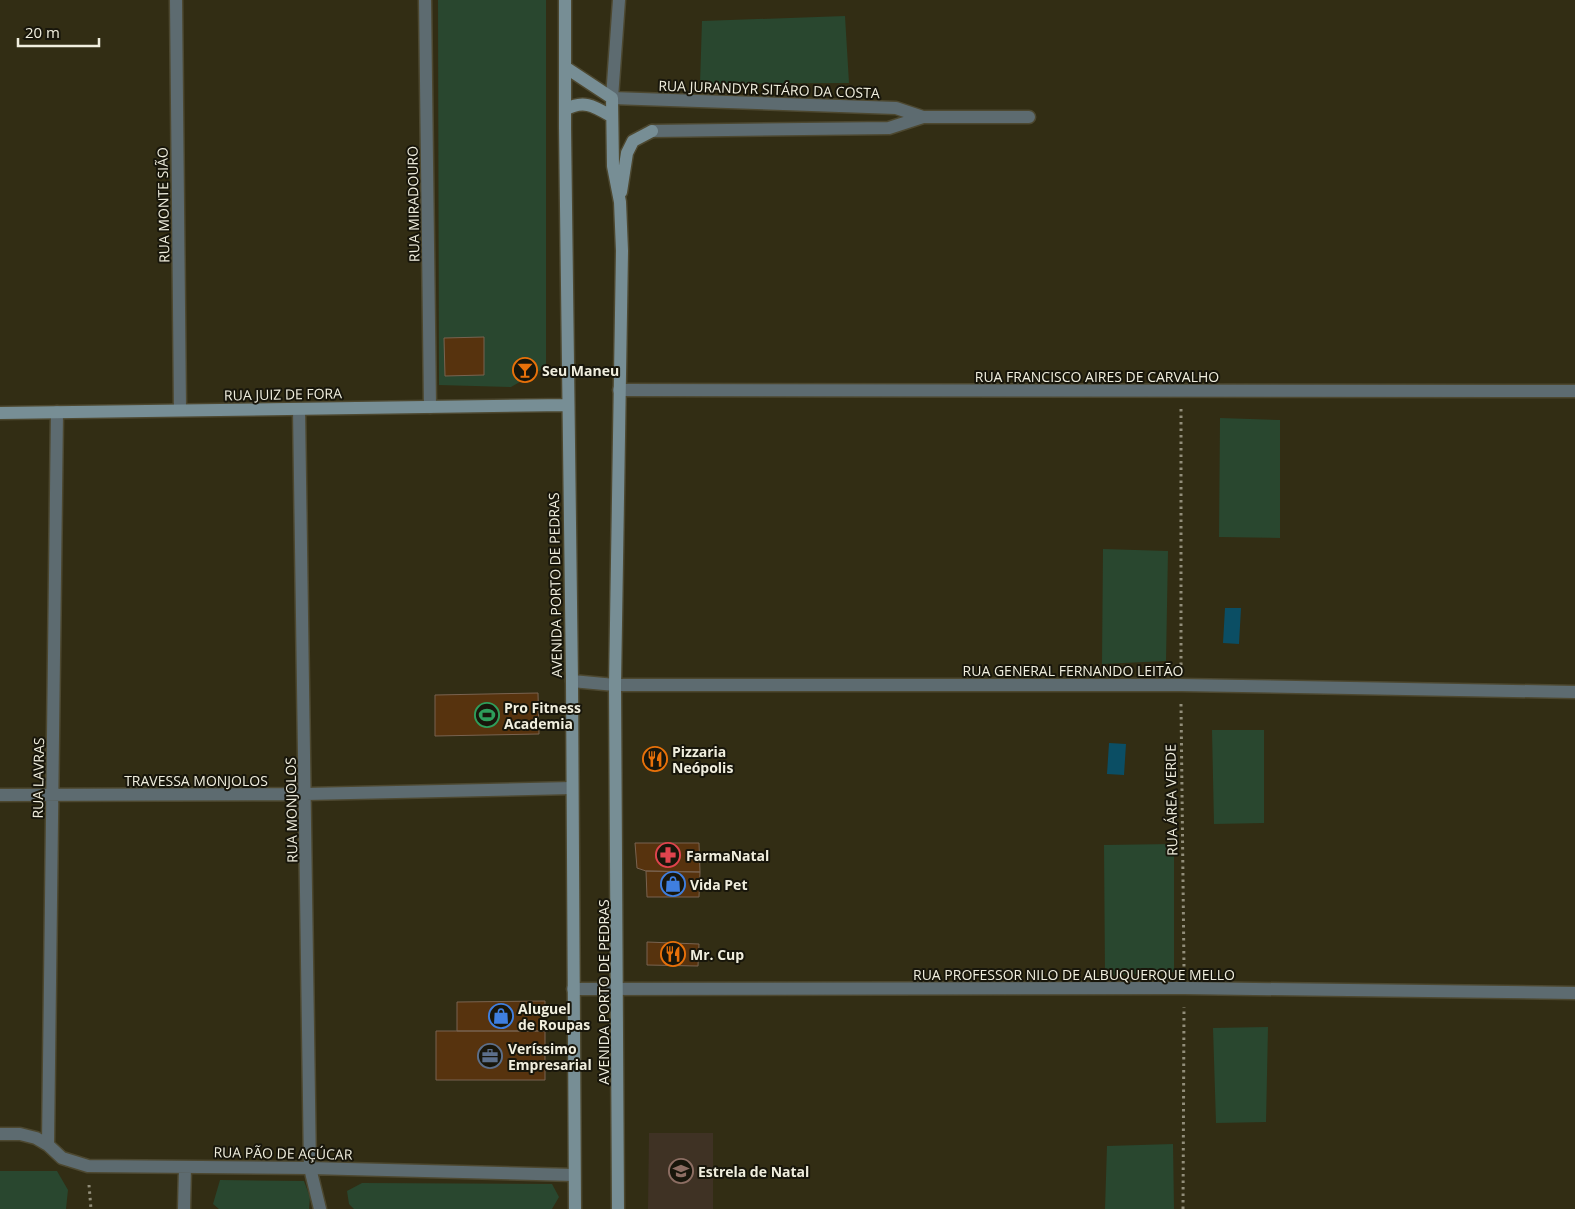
<svg xmlns="http://www.w3.org/2000/svg" width="1575" height="1209" font-family="'Open Sans',sans-serif">
  <style>
    .industrial { fill: #3f3224 }
    .green { fill: #29472f }
    .water { fill: #0b4e64 }
    .building { fill: #57330e; stroke: #796350 }
    .lines { fill: none; stroke-linecap: round; stroke-linejoin: round }
    .street-casing { stroke: #4d4830; stroke-width: 15 }
    .secondary-casing { stroke: #4d4830; stroke-width: 15 }
    .path { stroke: #928e7a; stroke-width: 3; stroke-dasharray: 2.5 4; stroke-linecap: butt }
    .street { stroke: #5d6b70; stroke-width: 12 }
    .secondary { stroke: #778e95; stroke-width: 12 }
    .labels { text-anchor: middle; dominant-baseline: central; stroke-width: 4; stroke-linejoin: round; paint-order: stroke }
    .street-label { font-size: 14px; fill: #f0eede; stroke: #18160b }
    .poi-label { font-size: 14px; font-weight: bold; fill: #f0eede; stroke: #18160b; text-anchor: start }
  </style>
  <rect width="100%" height="100%" fill="#322d14"/>
  <path class="industrial" d="M 649,1133 L 713,1133 L 713,1209 L 648,1209 Z"/>
  <path class="green" d="M 438,0 L 546,0 L 546,367 L 511,387 L 439,385 Z
    M 845,16 L 849,83 L 700,84 L 702,21 Z
    M 1220,418 L 1280,420 L 1280,538 L 1219,537 Z
    M 1103,549 L 1168,551 L 1166,661 L 1102,664 Z
    M 1212,730 L 1264,730 L 1264,823 L 1214,824 Z
    M 1174,844 L 1174,972 L 1105,976 L 1104,845 Z
    M 1268,1027 L 1266,1122 L 1216,1123 L 1213,1028 Z
    M 1173,1144 L 1174,1209 L 1105,1209 L 1107,1146 Z
    M 0,1171 L 57,1171 L 68,1190 L 66,1209 L 0,1209 Z
    M 220,1180 L 304,1181 L 310,1197 L 309,1209 L 219,1209 L 213,1204 Z
    M 362,1183 L 552,1184 L 559,1197 L 552,1209 L 354,1209 L 349,1204 L 347,1191 Z"/>
  <path class="water" d="M 1225,608 L 1241,608 L 1239,644 L 1223,643 Z
    M 1109,743 L 1126,744 L 1124,775 L 1107,774 Z"/>
  <path class="building" d="M 484,337 L 484,375 L 445,376 L 444,338 Z
    M 538,693 L 539,734 L 435,736 L 435,695 Z
    M 635,843 L 699,843 L 700,872 L 646,871 L 637,868 Z
    M 646,871 L 700,872 L 699,897 L 647,897 Z
    M 647,942 L 699,944 L 698,966 L 647,965 Z
    M 545,1001 L 545,1031 L 457,1031 L 457,1002 Z
    M 436,1031 L 545,1031 L 545,1080 L 436,1080 Z"/>
  <g class="lines">
    <defs>
      <path id="street" d="M 176,0 L 180,410
        M 425,0 L 430,407
        M 619,0 L 612,98 L 896,108 L 923,117 L 1029,117
        M 652,131 L 889,128 L 923,117
        M 619,390 L 1575,391
        M 299,409 L 310,1168 L 320,1209
        M 572,681 L 615,685 L 1181,685 L 1575,692
        M 0,795 L 306,794 L 572,788
        M 573,989 L 1184,988 L 1575,993
        M 0,1134 L 20,1134 L 36,1138 L 48,1145 L 62,1158 L 88,1166 L 310,1168 L 574,1175
        M 48,1145 L 57,412
        M 184,1209 L 185,1167"/>
      <path id="secondary" d="M 565,0 L 565,127 L 572,681 L 575,1209
        M 565,67 L 612,98 L 613,166 L 620,202 L 622,251 L 615,685 L 618,1209
        M 565,110 C 583,99 594,106 611,116
        M 621,192 L 627,153 L 633,141 L 652,131
        M 0,413 L 567,405"/>
    </defs>
    <use href="#street" class="street-casing"/>
    <use href="#secondary" class="secondary-casing"/>
    <path class="path" d="M 1181,665 L 1181,409
      M 1181,704 L 1184,968
      M 89,1185 L 91,1209
      M 1183,1209 L 1184,1007"/>
    <use href="#street" class="street"/>
    <use href="#secondary" class="secondary"/>
  </g>
  <defs>
    <symbol id="bar-ring" viewBox="-11 -11 22 22"><circle r="9.5" fill="#18160b" stroke="#e8710a" stroke-width="1.5"/><path d="M-6-5H6L.8 .8V4.5H3.5V6h-7V4.5H-.8V.8Z" fill="#e8710a"/></symbol>
    <symbol id="stadium-ring" viewBox="-11 -11 22 22"><circle r="9.5" fill="#18160b" stroke="#2e9e5b" stroke-width="1.5"/><path d="M0-5a6.5 5 0 1 0 0 10a6.5 5 0 1 0 0-10ZM-3.5-1.8h7v3.6h-7Z" fill="#2e9e5b"/></symbol>
    <symbol id="restaurant-ring" viewBox="-11 -11 22 22"><circle r="9.5" fill="#18160b" stroke="#e8710a" stroke-width="1.5"/><path d="M-5-6h1v4h1v-4h1v4h1v-4h1v5L-1.5 .5V6h-2V.5L-5-1ZM5-6V6H3V1.5H1.5Q1.5-4 5-6Z" fill="#e8710a"/></symbol>
    <symbol id="pharmacy-ring" viewBox="-11 -11 22 22"><circle r="9.5" fill="#18160b" stroke="#e0444e" stroke-width="1.5"/><path d="M-2-6h4v4h4v4h-4v4h-4v-4h-4v-4h4Z" fill="#e0444e"/></symbol>
    <symbol id="shop-ring" viewBox="-11 -11 22 22"><circle r="9.5" fill="#18160b" stroke="#3f7fe0" stroke-width="1.5"/><path d="M-5-2.5h2.3a2.7 3.5 0 0 1 5.4 0H5L5.5 6h-11ZM-1.5-2.5h3a1.5 2.3 0 0 0-3 0Z" fill="#3f7fe0"/></symbol>
    <symbol id="office-ring" viewBox="-11 -11 22 22"><circle r="9.5" fill="#18160b" stroke="#5c6f8a" stroke-width="1.5"/><path d="M-6-3h4V-5.5h4V-3h4V5H-6ZM-1-4.5V-3h2v-1.5ZM-6 0V1H6V0Z" fill="#5c6f8a"/></symbol>
    <symbol id="school-ring" viewBox="-11 -11 22 22"><circle r="9.5" fill="#18160b" stroke="#8d6e63" stroke-width="1.5"/><path d="M0-5L7-2L0 1L-7-2ZM-4 1L0 2.5L4 1V4Q0 6-4 4Z" fill="#8d6e63"/></symbol>
  </defs>
  <g fill-rule="evenodd">
    <use href="#bar-ring" x="511" y="356" width="28" height="28"/>
    <use href="#stadium-ring" x="473" y="701" width="28" height="28"/>
    <use href="#restaurant-ring" x="641" y="745" width="28" height="28"/>
    <use href="#pharmacy-ring" x="654" y="841" width="28" height="28"/>
    <use href="#shop-ring" x="659" y="870" width="28" height="28"/>
    <use href="#restaurant-ring" x="659" y="940" width="28" height="28"/>
    <use href="#shop-ring" x="487" y="1002" width="28" height="28"/>
    <use href="#office-ring" x="476" y="1042" width="28" height="28"/>
    <use href="#school-ring" x="667" y="1157" width="28" height="28"/>
  </g>
  <g class="labels">
    <g class="street-label">
      <text transform="translate(769 89) rotate(2)">RUA JURANDYR SITÁRO DA COSTA</text>
      <text transform="translate(413 204) rotate(-91)">RUA MIRADOURO</text>
      <text transform="translate(163 205) rotate(-91)">RUA MONTE SIÃO</text>
      <text x="1097" y="376">RUA FRANCISCO AIRES DE CARVALHO</text>
      <text transform="translate(283 394) rotate(-1)">RUA JUIZ DE FORA</text>
      <text transform="translate(555 585) rotate(-91)">AVENIDA PORTO DE PEDRAS</text>
      <text x="1073" y="670">RUA GENERAL FERNANDO LEITÃO</text>
      <text transform="translate(38 778) rotate(-89)">RUA LAVRAS</text>
      <text x="196" y="780">TRAVESSA MONJOLOS</text>
      <text transform="translate(1171 800) rotate(-91)">RUA ÁREA VERDE</text>
      <text transform="translate(291 810) rotate(-91)">RUA MONJOLOS</text>
      <text x="1074" y="974">RUA PROFESSOR NILO DE ALBUQUERQUE MELLO</text>
      <text transform="translate(603 992) rotate(-90)">AVENIDA PORTO DE PEDRAS</text>
      <text transform="translate(283 1153) rotate(1)">RUA PÃO DE AÇÚCAR</text>
    </g>
    <g class="poi-label">
      <text x="542" y="370">Seu Maneu</text>
      <text x="504" y="707">Pro Fitness<tspan x="504" dy="16">Academia</tspan></text>
      <text x="672" y="751">Pizzaria<tspan x="672" dy="16">Neópolis</tspan></text>
      <text x="686" y="855">FarmaNatal</text>
      <text x="690" y="884">Vida Pet</text>
      <text x="690" y="954">Mr. Cup</text>
      <text x="518" y="1008">Aluguel<tspan x="518" dy="16">de Roupas</tspan></text>
      <text x="508" y="1048">Veríssimo<tspan x="508" dy="16">Empresarial</tspan></text>
      <text x="698" y="1171">Estrela de Natal</text>
    </g>
  </g>
  <path d="M18 38v8h81v-8" fill="none" stroke="#f0eede" stroke-width="2.5"/>
  <text x="25" y="38" font-size="15" fill="#f0eede" stroke="#18160b" stroke-width="4" paint-order="stroke">20 m</text>
</svg>
